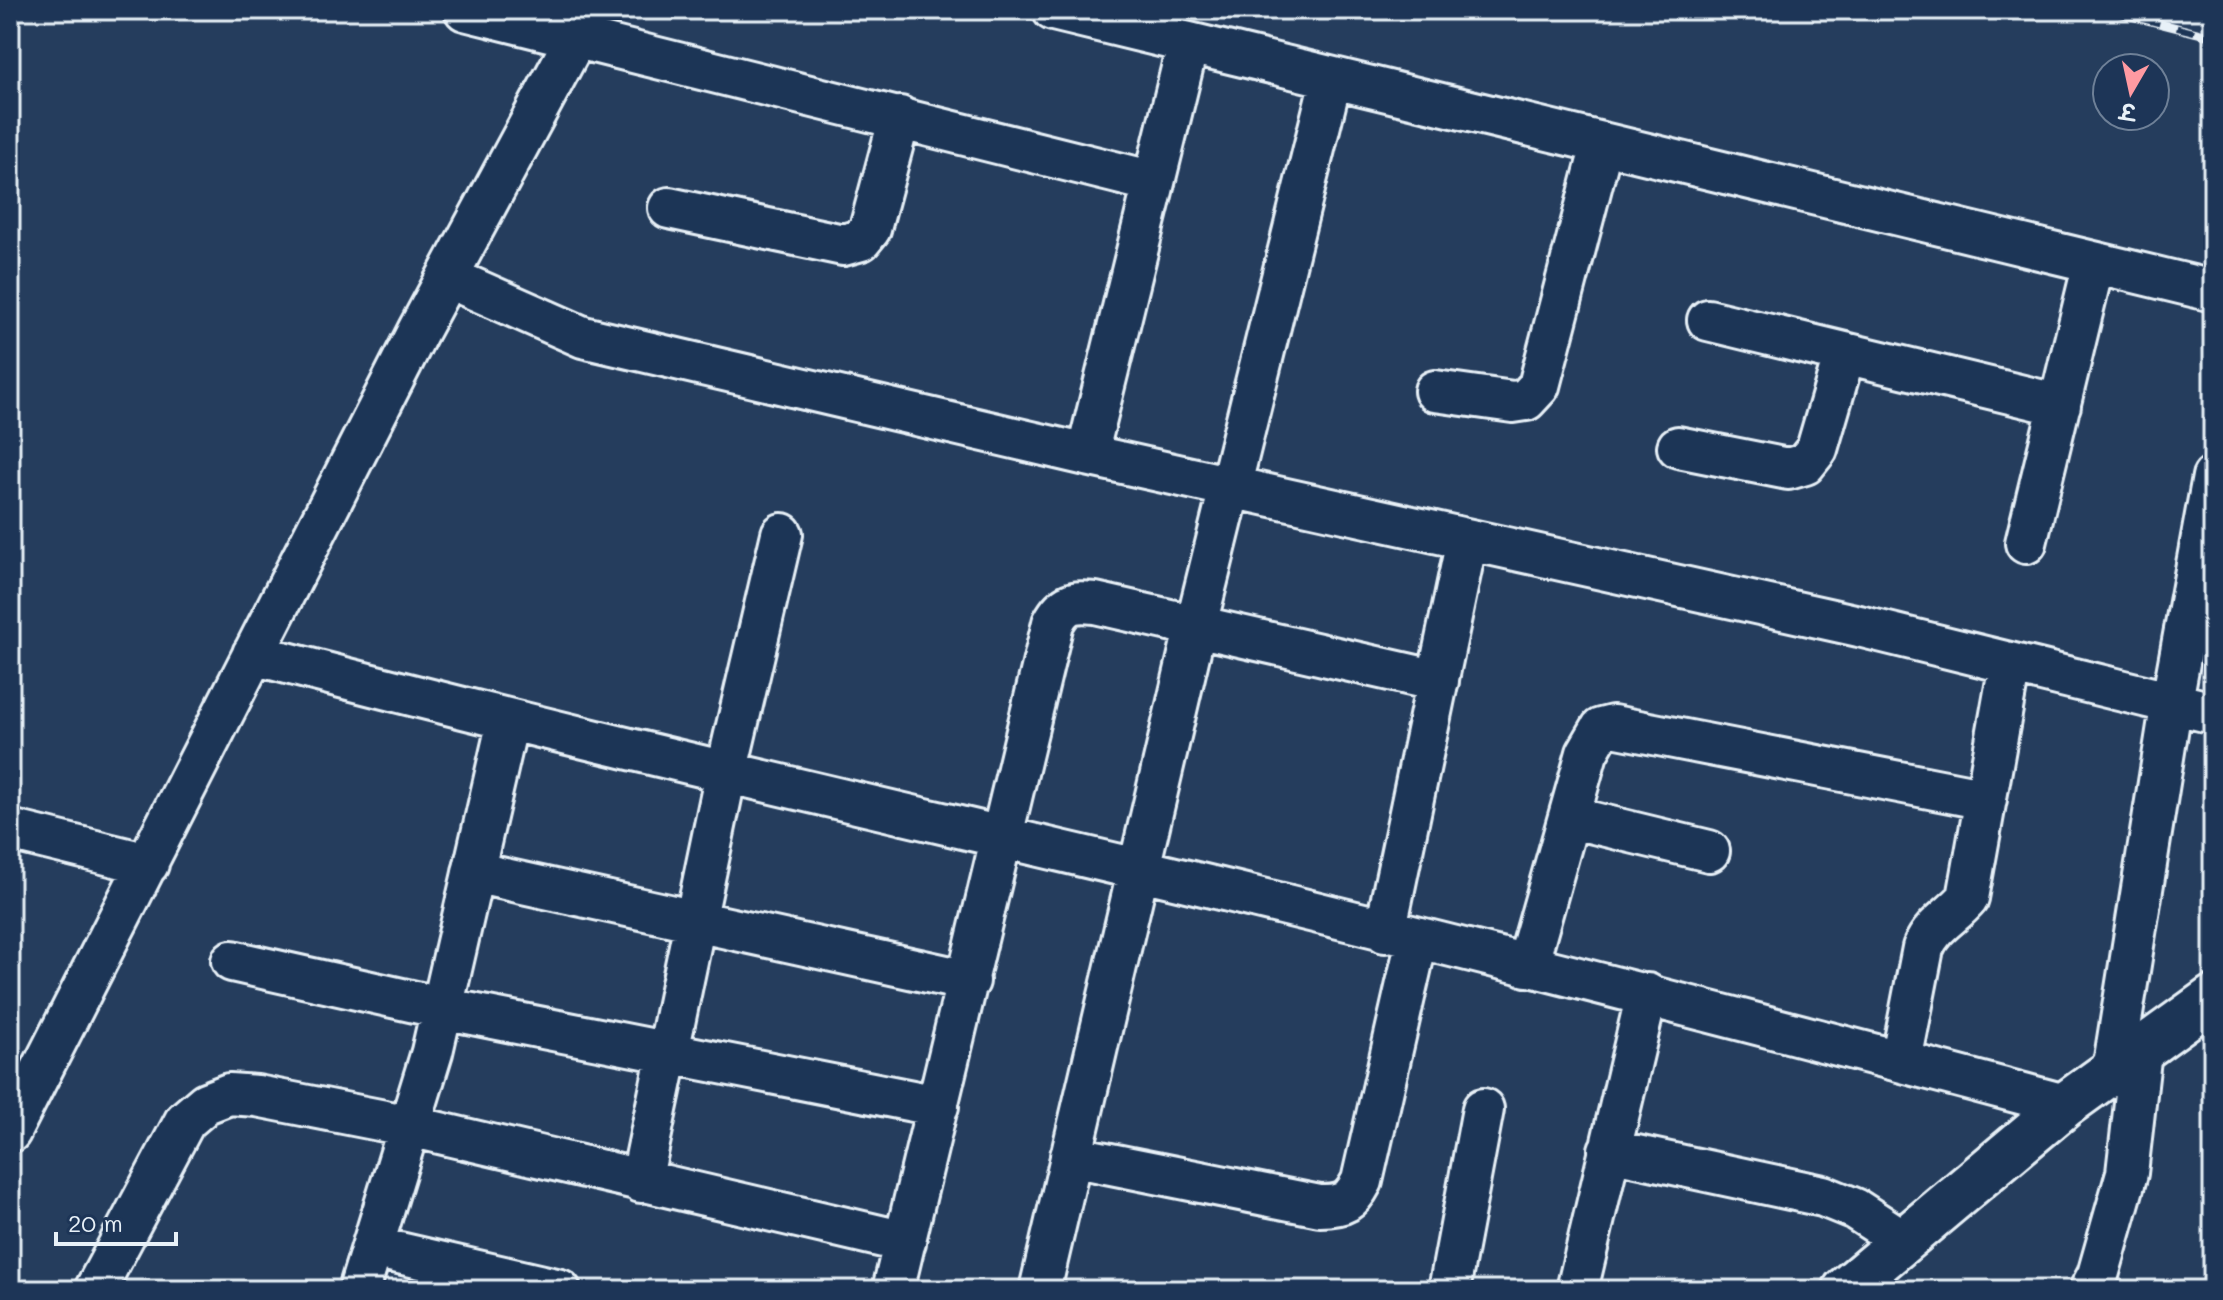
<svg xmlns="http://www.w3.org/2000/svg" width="2223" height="1300" font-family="Mali,'Playpen Sans Deva',sans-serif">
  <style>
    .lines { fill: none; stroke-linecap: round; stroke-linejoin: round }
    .street-casing { stroke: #e8f1f8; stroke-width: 46 }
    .secondary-casing { stroke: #e8f1f8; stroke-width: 50 }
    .street { stroke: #1d3557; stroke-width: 40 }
    .secondary { stroke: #1d3557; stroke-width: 44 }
    .rail-casing { stroke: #e8f1f8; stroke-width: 9 }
    .rail { stroke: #1d3557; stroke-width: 6; stroke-dasharray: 18; stroke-linecap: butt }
  </style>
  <rect width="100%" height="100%" fill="#253d5d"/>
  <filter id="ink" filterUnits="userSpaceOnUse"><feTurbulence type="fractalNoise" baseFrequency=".0125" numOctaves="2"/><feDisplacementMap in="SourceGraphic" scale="16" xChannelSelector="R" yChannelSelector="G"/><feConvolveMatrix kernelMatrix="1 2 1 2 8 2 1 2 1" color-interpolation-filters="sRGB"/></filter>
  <g filter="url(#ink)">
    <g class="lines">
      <defs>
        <path id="street" d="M 465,10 L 1154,182
          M 1053,10 L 2213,291
          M 669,208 L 843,245 L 861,240 L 870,229 L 900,117
          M 447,277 L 583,337 L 1087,455 L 1859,626 L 2213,713
          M 1708,320 L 2060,405
          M 1435,391 L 1513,402 L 1526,400 L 1539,386 L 1602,145
          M 1678,447 L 1788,469 L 1805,464 L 1817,449 L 1845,353
          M 1087,455 L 1188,44
          M 2026,543 L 2094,263
          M 253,654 C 547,732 842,799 1137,869 C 1448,943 1757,1023 2065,1105
          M 1569,817 L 1709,851
          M 10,830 L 148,864
          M 473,872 L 969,981
          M 1385,932 L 1467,540
          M 232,961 L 442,1008 L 938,1106
          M 1527,966 L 1587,753 L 1601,729 L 1613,726 L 1986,799
          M 1901,1061 L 1923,948 C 1933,924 1952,917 1968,898 L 2010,664
          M 2113,1071 L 2172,701 L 2213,477
          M 10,1132 L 418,331 L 576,38
          M 1609,1150 L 1823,1196 L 1855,1209 L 1904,1241
          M 1071,1156 L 1320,1206 C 1344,1206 1351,1202 1362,1181 L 1417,940
          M 641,1182 L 726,773 L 782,534
          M 373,1247 L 560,1290
          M 95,1290 L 185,1121 L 206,1103 L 229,1094 L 257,1096 L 410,1126 L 905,1242
          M 359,1290 L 432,1052 L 508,721
          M 893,1290 L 1053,623 C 1064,602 1073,601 1095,603 L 1438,681
          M 1040,1290 L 1196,625 L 1331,80
          M 1449,1290 L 1483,1109
          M 1577,1290 L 1647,994
          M 2090,1290 L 2098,1275 L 2127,1173 L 2141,1050"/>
        <path id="secondary" d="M 1845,1290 L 2065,1105 L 2213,998"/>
      </defs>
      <use href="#street" class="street-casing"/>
      <use href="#secondary" class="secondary-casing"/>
      <use href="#street" class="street"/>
      <use href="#secondary" class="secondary"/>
      <defs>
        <path id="rail" d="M 2107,10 L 2213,37"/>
      </defs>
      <use href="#rail" class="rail-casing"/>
      <use href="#rail" class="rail"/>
    </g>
  </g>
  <rect width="2223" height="1300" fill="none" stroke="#1d3557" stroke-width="40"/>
  <rect x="20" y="20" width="2183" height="1260" fill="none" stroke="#e8f1f8" stroke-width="3" filter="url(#ink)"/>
  <g transform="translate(2131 92) rotate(189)"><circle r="38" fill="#1d3557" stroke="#6e8097" stroke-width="2"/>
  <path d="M0-6L14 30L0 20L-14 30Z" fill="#ff9aa2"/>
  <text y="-12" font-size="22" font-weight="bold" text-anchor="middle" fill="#e8f1f8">उ</text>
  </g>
  <path d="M56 1232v12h120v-12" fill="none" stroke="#e8f1f8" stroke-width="4"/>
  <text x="68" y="1232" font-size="24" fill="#e8f1f8" stroke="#1d3557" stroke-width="6" paint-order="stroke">20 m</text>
</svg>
